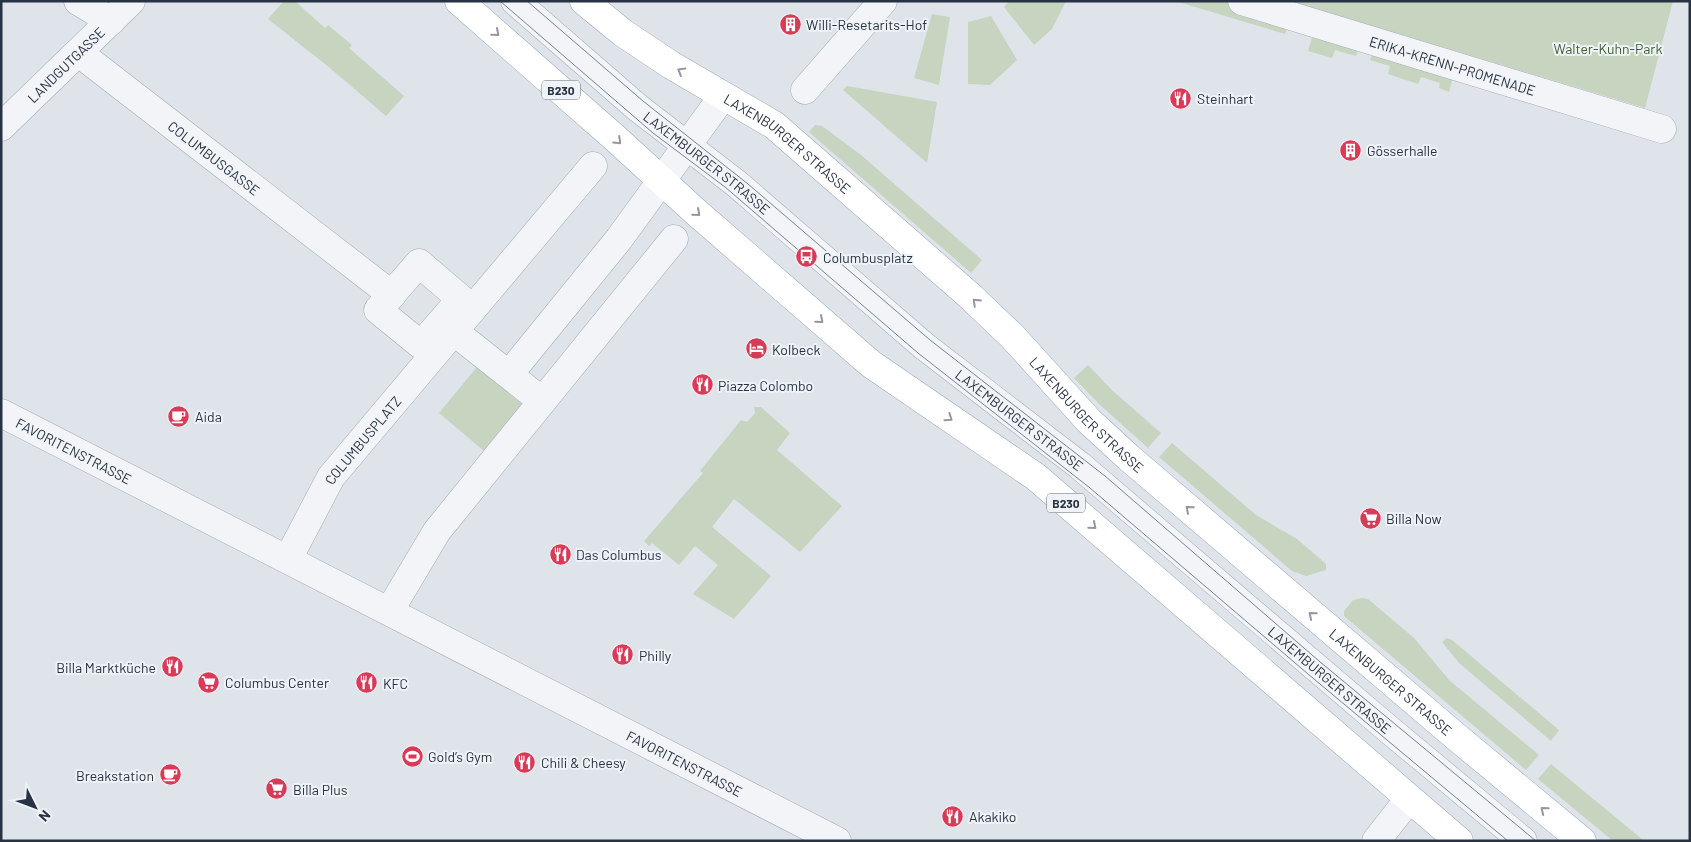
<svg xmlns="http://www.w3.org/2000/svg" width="1691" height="842" font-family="Barlow,sans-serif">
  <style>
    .green { fill: #c6d4c0 }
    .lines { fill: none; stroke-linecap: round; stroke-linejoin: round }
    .minor-casing { stroke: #a4abb4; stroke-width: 29 }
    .major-casing { stroke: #9ea8b6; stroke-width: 29 }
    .minor { stroke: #f2f4f8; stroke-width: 28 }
    .major { stroke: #fff; stroke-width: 28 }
    .tram { stroke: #778395; stroke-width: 1 }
    .oneway { stroke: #9398a0 }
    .labels { text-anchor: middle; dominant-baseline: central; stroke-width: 4; stroke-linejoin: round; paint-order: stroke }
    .shield { fill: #eff3f7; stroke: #636c78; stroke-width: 1 }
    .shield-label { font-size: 12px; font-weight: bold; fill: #273242 }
    .poi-label { font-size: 14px; fill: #273242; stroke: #eff3f7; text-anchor: start }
    .park-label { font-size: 14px; fill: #3d5f33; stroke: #eff3f7 }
    .street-label { font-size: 14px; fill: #273242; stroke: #eff3f7 }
  </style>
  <rect width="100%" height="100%" fill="#dfe4ea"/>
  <path class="green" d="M 284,1 L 296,2 L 325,28 L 328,25 L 352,45 L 349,48 L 404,96 L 386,116 L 330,68 L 268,19 Z
    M 1009,1 L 1066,1 L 1052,29 L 1034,45 L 1004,7 Z
    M 1175,1 L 1227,1 L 1249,12 L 1289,23 L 1285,34 Z
    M 1290,1 L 1673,1 L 1645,108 Z
    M 932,14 L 950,17 L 939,85 L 914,78 Z
    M 991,16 L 1017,60 L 990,85 L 968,84 L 968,22 Z
    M 1314,31 L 1360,44 L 1356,56 L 1335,50 L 1332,58 L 1308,51 Z
    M 1374,49 L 1454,72 L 1449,92 L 1439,88 L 1440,83 L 1421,77 L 1418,84 L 1388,74 L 1390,66 L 1370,60 Z
    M 847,86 L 937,102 L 927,163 L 843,90 Z
    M 815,125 L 822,126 L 861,155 L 982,260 L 971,273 L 809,132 Z
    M 1088,365 L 1113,391 L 1161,433 L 1148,448 L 1099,404 L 1074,378 Z
    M 477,367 L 522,404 L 484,451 L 439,413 Z
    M 754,407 L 761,407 L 790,433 L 777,450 L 842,506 L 800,552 L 734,499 L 712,527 L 771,576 L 734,619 L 693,594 L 718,565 L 695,546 L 679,565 L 652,543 L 649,546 L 644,541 L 703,473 L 700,471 L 741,420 L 747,422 L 755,413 Z
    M 1172,443 L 1256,515 L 1297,539 L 1326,564 L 1326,570 L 1306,576 L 1292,571 L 1159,457 Z
    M 1362,598 L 1368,599 L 1414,638 L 1449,680 L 1539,755 L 1526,770 L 1344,616 L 1344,611 L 1353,600 Z
    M 1447,638 L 1452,640 L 1559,730 L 1551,741 L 1459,663 L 1442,642 Z
    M 1551,764 L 1643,840 L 1643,841 L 1613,841 L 1538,779 Z"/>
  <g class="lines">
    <defs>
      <g id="minor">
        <path d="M 78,1 L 111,21"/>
        <path id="s1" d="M 515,1 L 638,108 L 737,184 L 924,346 L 1079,465 L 1387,728 L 1523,841"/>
        <path id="s2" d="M 1242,1 L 1662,129"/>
        <path id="s3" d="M 79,53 L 392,295"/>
        <path d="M 805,90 L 883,1"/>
        <path id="s4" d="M 1,127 L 131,1"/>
        <path d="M 419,263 L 461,299 L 421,345 L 378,310 Z"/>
        <path d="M 442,322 L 542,401"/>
        <path d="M 519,362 L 619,239 L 723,96"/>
        <path id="s5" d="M 1,413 L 837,841"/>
        <path id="s6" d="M 288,559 L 331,477 L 593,166"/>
        <path d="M 390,610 L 437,531 L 674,239"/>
        <path d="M 1376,841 L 1409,799"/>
      </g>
      <g id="major">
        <path d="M 459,1 L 615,138 L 697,213 L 871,364 L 1036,477 L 1459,841"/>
        <path id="s7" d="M 584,1 L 623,33 L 671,65 L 774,125 L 970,296 L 1012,336 L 1089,421 L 1128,457 L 1454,735 L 1582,841"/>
      </g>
    </defs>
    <use href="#minor" class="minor-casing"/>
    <use href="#major" class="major-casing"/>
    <use href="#minor" class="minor"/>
    <use href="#major" class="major"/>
    <path class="tram" d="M 500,1 L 653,133 L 725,187 L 918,353 L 1090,488 L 1308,674 L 1508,841
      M 527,1 L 643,101 L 748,184 L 930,340 L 1105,476 L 1319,661 L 1536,841"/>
  </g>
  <defs><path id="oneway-chevron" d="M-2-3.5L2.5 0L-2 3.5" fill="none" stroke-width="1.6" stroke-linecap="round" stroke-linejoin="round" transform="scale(1.25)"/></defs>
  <g class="oneway">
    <use href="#oneway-chevron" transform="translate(496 33) rotate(41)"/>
    <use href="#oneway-chevron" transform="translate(681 71) rotate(-149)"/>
    <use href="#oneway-chevron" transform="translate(618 141) rotate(43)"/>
    <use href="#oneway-chevron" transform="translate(697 213) rotate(41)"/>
    <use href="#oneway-chevron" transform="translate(976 302) rotate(-136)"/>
    <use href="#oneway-chevron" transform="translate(820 320) rotate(41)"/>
    <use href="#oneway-chevron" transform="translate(949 418) rotate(34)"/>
    <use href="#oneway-chevron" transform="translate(1189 509) rotate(-139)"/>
    <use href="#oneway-chevron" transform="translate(1093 526) rotate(41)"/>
    <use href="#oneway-chevron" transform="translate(1312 615) rotate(-140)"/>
    <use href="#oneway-chevron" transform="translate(1544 810) rotate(-141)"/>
  </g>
  <defs>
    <symbol id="building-disc" viewBox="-11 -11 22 22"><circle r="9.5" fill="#d93a57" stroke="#eff3f7"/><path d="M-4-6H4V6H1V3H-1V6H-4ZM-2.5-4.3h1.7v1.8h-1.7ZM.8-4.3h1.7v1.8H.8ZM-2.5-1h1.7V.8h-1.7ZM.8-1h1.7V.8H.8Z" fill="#fff"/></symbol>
    <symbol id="restaurant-disc" viewBox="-11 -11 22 22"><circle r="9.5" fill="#d93a57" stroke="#eff3f7"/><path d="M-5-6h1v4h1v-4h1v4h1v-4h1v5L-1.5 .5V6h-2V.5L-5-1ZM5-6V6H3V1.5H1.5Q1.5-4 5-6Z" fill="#fff"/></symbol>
    <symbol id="bus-disc" viewBox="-11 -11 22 22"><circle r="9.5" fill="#d93a57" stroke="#eff3f7"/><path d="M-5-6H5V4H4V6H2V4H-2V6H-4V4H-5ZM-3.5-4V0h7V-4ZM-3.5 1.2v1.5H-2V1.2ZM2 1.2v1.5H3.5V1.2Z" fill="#fff"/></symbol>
    <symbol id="hotel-disc" viewBox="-11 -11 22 22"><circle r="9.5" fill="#d93a57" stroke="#eff3f7"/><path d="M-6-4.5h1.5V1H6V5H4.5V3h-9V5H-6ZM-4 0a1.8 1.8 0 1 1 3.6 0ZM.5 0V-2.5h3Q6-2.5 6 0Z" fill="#fff"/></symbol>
    <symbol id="cafe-disc" viewBox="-11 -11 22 22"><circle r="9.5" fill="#d93a57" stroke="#eff3f7"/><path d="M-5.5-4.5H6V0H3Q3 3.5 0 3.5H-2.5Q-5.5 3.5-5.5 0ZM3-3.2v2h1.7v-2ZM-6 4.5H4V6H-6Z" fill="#fff"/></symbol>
    <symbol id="supermarket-disc" viewBox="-11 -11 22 22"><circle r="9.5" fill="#d93a57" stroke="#eff3f7"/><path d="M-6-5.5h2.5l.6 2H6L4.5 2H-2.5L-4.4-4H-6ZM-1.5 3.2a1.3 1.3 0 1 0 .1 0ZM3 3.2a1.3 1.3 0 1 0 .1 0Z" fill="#fff"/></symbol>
    <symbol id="stadium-disc" viewBox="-11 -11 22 22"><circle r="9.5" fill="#d93a57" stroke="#eff3f7"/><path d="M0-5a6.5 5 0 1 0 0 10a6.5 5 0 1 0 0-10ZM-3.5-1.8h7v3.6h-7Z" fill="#fff"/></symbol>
  </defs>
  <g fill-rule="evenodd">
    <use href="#building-disc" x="778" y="12" width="25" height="25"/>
    <use href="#restaurant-disc" x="1168" y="86" width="25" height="25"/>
    <use href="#building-disc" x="1338" y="138" width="25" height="25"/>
    <use href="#bus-disc" x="794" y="244" width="25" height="25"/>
    <use href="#hotel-disc" x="744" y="336" width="25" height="25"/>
    <use href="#restaurant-disc" x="690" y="372" width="25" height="25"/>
    <use href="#cafe-disc" x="166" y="404" width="25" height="25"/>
    <use href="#supermarket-disc" x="1358" y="506" width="25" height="25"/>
    <use href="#restaurant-disc" x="548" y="542" width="25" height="25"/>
    <use href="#restaurant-disc" x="610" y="642" width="25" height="25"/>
    <use href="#restaurant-disc" x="160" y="654" width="25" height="25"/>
    <use href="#supermarket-disc" x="196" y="670" width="25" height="25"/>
    <use href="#restaurant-disc" x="354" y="670" width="25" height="25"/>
    <use href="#stadium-disc" x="400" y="744" width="25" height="25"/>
    <use href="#restaurant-disc" x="512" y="750" width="25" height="25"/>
    <use href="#cafe-disc" x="158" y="762" width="25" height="25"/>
    <use href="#supermarket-disc" x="264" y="776" width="25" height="25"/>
    <use href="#restaurant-disc" x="940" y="804" width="25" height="25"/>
  </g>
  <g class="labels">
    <g class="shield">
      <rect x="542" y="80.5" width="38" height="19" rx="4"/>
      <rect x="1047" y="493.5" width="38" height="19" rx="4"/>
    </g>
    <g class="shield-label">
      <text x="561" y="90">B230</text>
      <text x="1066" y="503">B230</text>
    </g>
    <g class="poi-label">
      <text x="806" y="24">Willi-Resetarits-Hof</text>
      <text x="1197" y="98">Steinhart</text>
      <text x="1367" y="150">Gösserhalle</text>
      <text x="823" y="257">Columbusplatz</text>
      <text x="772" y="349">Kolbeck</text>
      <text x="718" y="385">Piazza Colombo</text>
      <text x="195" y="416">Aida</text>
      <text x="1386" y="518">Billa Now</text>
      <text x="576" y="554">Das Columbus</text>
      <text x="639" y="655">Philly</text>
      <text x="156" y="667" text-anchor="end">Billa Marktküche</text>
      <text x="225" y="682">Columbus Center</text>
      <text x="383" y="683">KFC</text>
      <text x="428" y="756">Gold’s Gym</text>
      <text x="541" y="762">Chili &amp; Cheesy</text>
      <text x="154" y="775" text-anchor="end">Breakstation</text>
      <text x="293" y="789">Billa Plus</text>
      <text x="969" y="816">Akakiko</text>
    </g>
    <g class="park-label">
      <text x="1608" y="48">Walter-Kuhn-Park</text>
    </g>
    <g class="street-label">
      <text stroke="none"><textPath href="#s4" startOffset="90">LANDGUTGASSE</textPath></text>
      <text stroke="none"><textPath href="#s2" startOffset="220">ERIKA-KRENN-PROMENADE</textPath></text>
      <text stroke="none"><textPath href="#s7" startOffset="249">LAXENBURGER STRASSE</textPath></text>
      <text stroke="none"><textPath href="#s3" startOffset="171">COLUMBUSGASSE</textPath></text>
      <text stroke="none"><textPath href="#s1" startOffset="251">LAXEMBURGER STRASSE</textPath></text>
      <text stroke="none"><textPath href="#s7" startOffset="654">LAXENBURGER STRASSE</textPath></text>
      <text stroke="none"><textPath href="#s1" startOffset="656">LAXEMBURGER STRASSE</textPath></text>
      <text stroke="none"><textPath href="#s6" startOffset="141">COLUMBUSPLATZ</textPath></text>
      <text stroke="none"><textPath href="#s5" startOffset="82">FAVORITENSTRASSE</textPath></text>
      <text stroke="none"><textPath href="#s1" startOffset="1061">LAXEMBURGER STRASSE</textPath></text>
      <text stroke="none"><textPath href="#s7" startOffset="1059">LAXENBURGER STRASSE</textPath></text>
      <text stroke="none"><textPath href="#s5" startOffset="768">FAVORITENSTRASSE</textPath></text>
    </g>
  </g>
  <rect width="1691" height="842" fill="none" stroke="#273242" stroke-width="5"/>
  <g transform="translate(35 807) rotate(132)" stroke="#eff3f7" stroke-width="4" paint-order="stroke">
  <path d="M0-4L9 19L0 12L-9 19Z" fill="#273242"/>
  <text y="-8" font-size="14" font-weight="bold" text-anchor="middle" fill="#273242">N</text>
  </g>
</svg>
